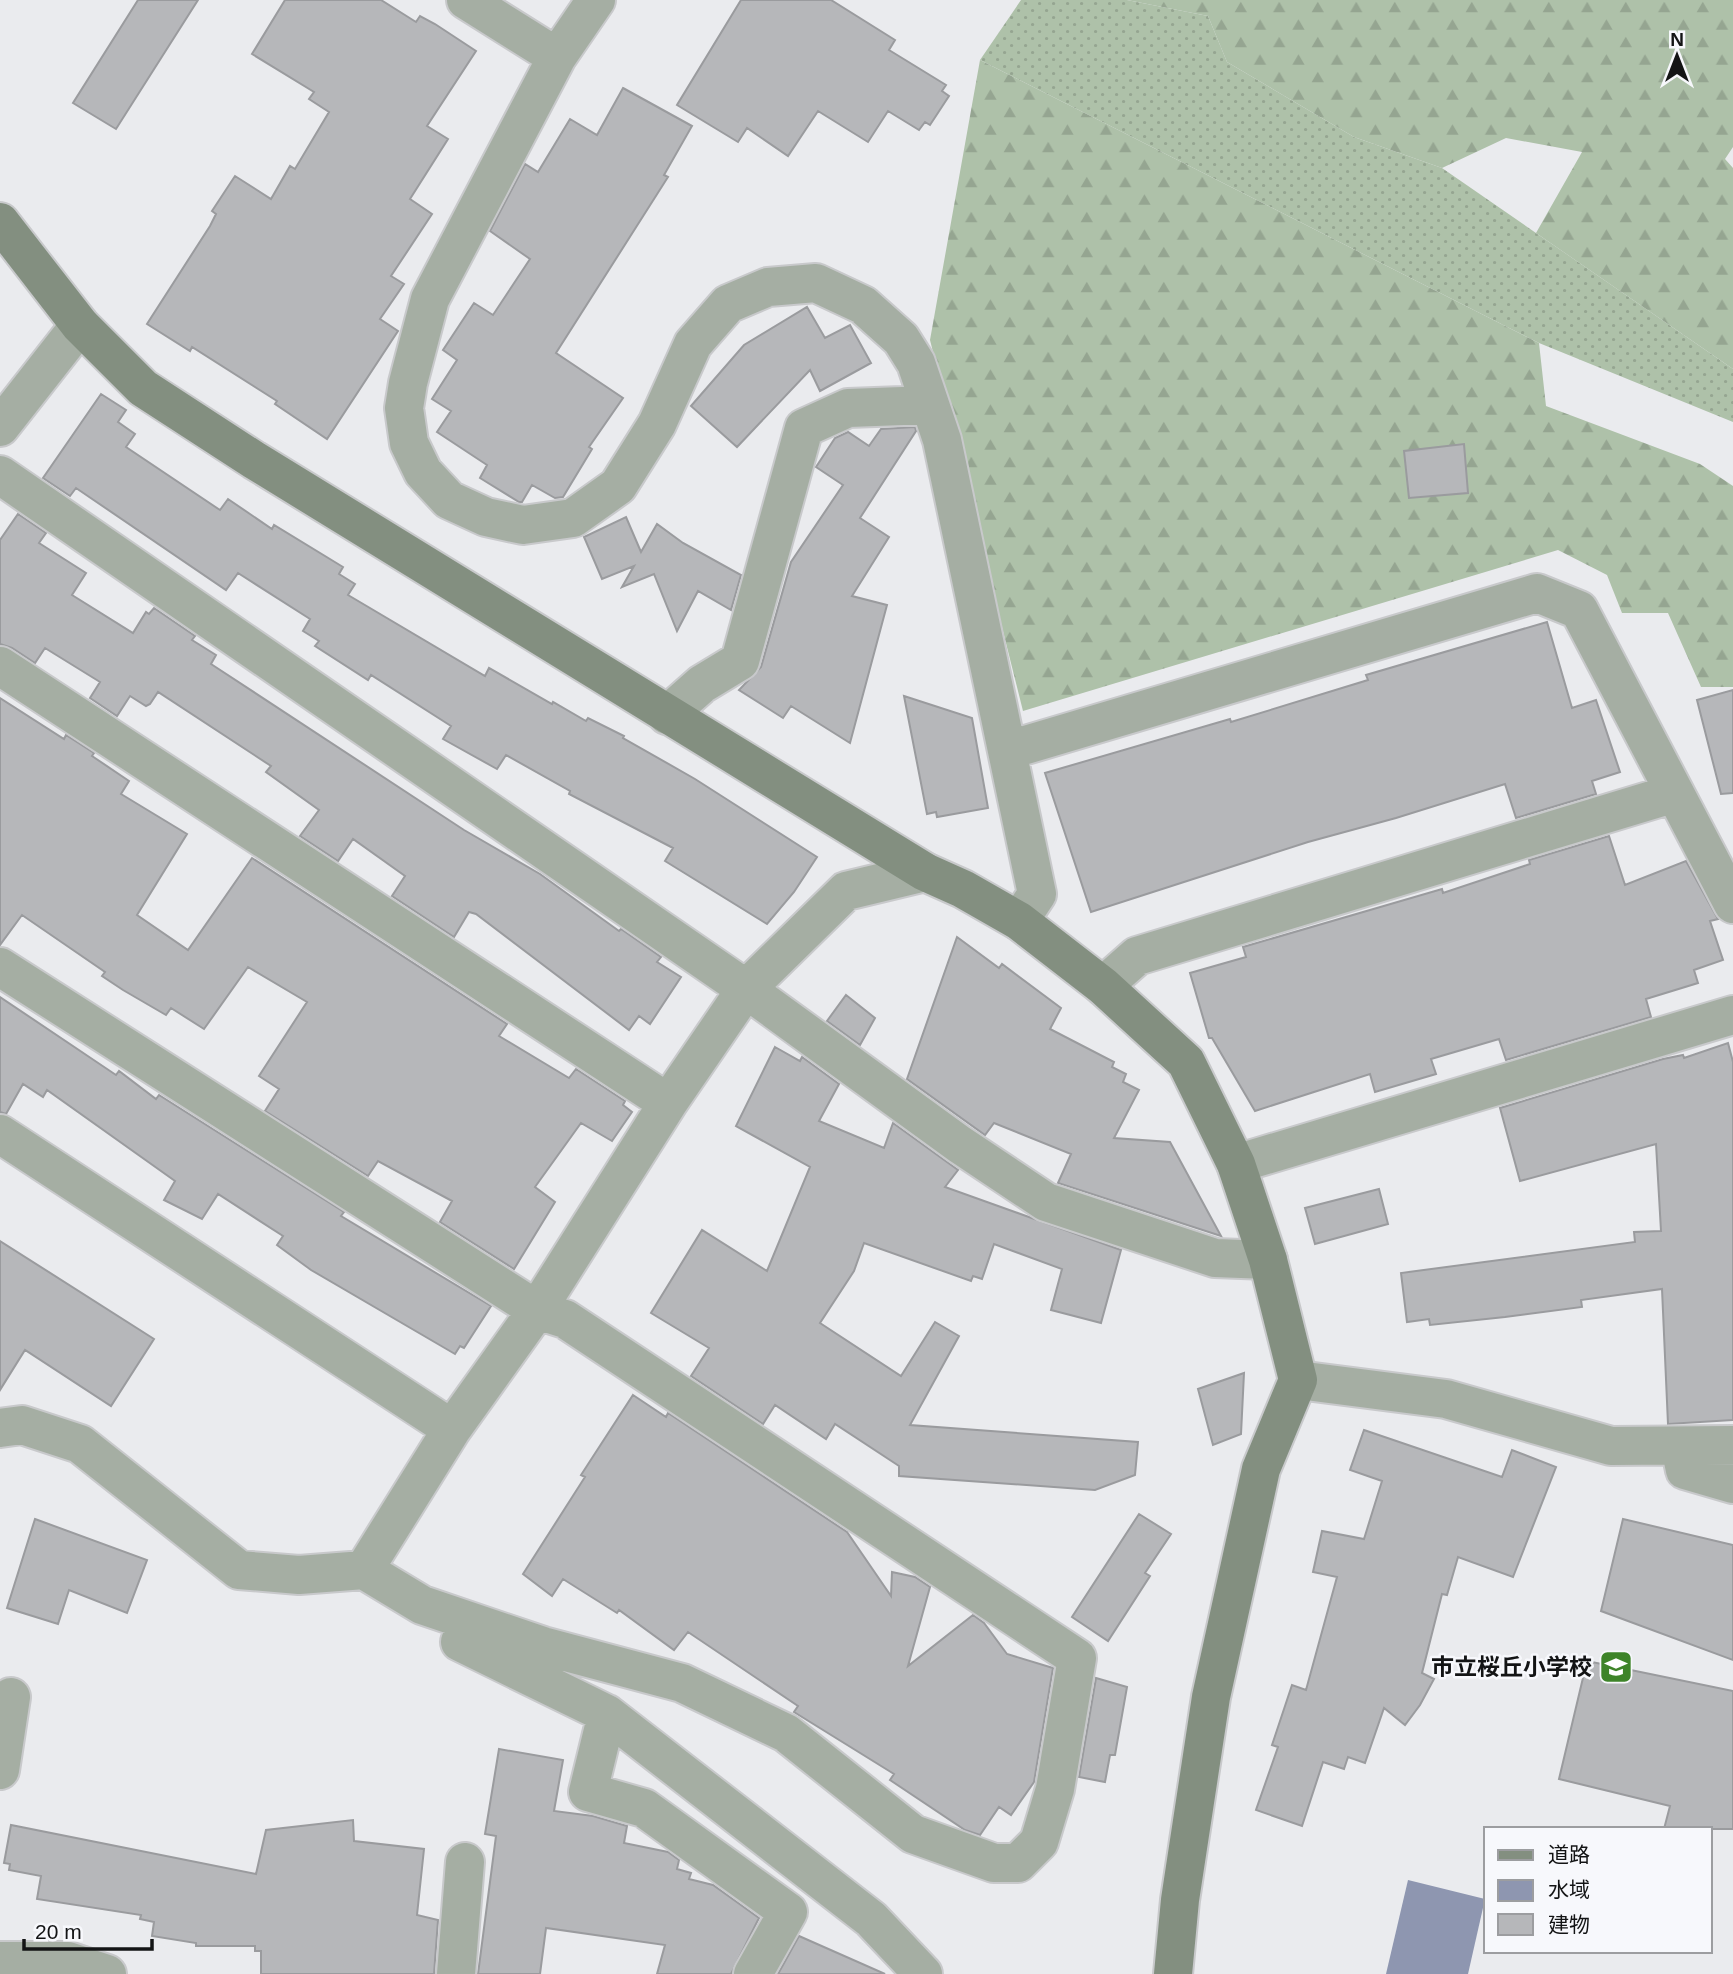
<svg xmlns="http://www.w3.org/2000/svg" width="1733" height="1974" font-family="Helvetica,'Noto Sans JP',sans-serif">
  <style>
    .grass { fill: url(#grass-dots) }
    .forest { fill: url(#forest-firs) }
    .water { fill: #8e96b0 }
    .building { fill: #b6b7ba; stroke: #9a9b9e; stroke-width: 2 }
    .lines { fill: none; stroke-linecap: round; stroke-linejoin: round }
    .street-casing { stroke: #c8c9cb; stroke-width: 42 }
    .secondary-casing { stroke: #c8c9cb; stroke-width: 42 }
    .street { stroke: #a5aea3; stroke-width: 38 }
    .secondary { stroke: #838f80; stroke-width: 38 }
    .labels { text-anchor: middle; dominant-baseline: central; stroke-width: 5; stroke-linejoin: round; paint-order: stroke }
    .poi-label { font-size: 23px; font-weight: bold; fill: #131415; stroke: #f7f8fc; text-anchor: end }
  </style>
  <defs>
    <pattern id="grass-dots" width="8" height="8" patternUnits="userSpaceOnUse" patternTransform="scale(1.75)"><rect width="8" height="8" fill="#aec1a9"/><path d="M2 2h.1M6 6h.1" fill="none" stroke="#95a591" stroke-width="1.8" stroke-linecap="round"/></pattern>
    <pattern id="forest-firs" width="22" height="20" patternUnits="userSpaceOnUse" patternTransform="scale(1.75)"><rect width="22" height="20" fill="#aec1a9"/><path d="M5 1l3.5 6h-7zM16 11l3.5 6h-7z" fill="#95a591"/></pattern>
  </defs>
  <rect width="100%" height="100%" fill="#eaebee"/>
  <path class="grass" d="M 1021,0 L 1127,0 L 1208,16 L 1227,62 L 1354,137 L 1442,168 L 1733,369 L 1733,422 L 1539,343 L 980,60 Z"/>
  <path class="forest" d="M 1127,0 L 1733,0 L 1733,147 L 1725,159 L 1733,168 L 1733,369 L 1536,233 L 1582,152 L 1506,138 L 1442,168 L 1354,137 L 1227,62 L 1208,16 Z
    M 980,60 L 1539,343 L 1546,406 L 1700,464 L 1733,486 L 1733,687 L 1701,687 L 1668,613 L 1622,613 L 1607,575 L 1558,550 L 1023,711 L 930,340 Z"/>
  <path class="water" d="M 1408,1880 L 1485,1899 L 1468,1974 L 1386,1974 Z"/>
  <path class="building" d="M 138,0 L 198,0 L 116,129 L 73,103 Z
    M 285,0 L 381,0 L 416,22 L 420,16 L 435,24 L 476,51 L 427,126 L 448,139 L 410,199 L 432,214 L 391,276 L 404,284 L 380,319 L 398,331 L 327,439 L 275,404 L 277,401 L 192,347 L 190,351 L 147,324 L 210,226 L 216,214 L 212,211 L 235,176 L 271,199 L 290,166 L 295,169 L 329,112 L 309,99 L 314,92 L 252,54 Z
    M 741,0 L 831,0 L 895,40 L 889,50 L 946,85 L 942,91 L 949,96 L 930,125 L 925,122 L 919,130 L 888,111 L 868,142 L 818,111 L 788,156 L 747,128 L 738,142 L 677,105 Z
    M 623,88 L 692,126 L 664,175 L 668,177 L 556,353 L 623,398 L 589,447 L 592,449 L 563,497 L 555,498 L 532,485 L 522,502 L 519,502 L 480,478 L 487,465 L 437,432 L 451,411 L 432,399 L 457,360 L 443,350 L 474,303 L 493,315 L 530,259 L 490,231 L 525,164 L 538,172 L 570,119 L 597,135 Z
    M 807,307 L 825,338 L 850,325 L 871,363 L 820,391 L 810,370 L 737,447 L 691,406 L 744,345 Z
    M 101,394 L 126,410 L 118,422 L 135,434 L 126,447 L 220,510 L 228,499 L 272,529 L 274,525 L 343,567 L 339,574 L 355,584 L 348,595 L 485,676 L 489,668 L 552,704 L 553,702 L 586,721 L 588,718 L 624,736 L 623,738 L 695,779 L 817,857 L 794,892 L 767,924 L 665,861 L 673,848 L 569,794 L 570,791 L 506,755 L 497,769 L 443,739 L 451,726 L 371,675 L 368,680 L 315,646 L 319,641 L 303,631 L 310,619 L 238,573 L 226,590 L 76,488 L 70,496 L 43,478 Z
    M 915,427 L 916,431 L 860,518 L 889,537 L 852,596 L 887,605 L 850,743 L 791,706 L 783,718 L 739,690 L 761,667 L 791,562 L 843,485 L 816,467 L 835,438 L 848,432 L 869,446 L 881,429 Z
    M 1464,444 L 1468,493 L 1409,498 L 1404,451 Z
    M 18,514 L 46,533 L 39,543 L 86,573 L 72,595 L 133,633 L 146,612 L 149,614 L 154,608 L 195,636 L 192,640 L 216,655 L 211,664 L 464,830 L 540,874 L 619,931 L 621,929 L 661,957 L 657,962 L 681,977 L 650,1024 L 639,1016 L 629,1030 L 476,914 L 469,912 L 454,937 L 392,896 L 405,876 L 353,839 L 338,861 L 300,836 L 319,810 L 266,772 L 271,766 L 158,692 L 150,704 L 146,706 L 130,696 L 117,716 L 90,698 L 100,682 L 45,648 L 35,663 L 12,648 L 0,644 L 0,540 Z
    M 626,517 L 641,552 L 657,524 L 683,543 L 741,575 L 731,610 L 698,591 L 677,631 L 654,574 L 622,587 L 634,566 L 602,579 L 584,537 Z
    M 1547,622 L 1572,708 L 1596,700 L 1620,772 L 1592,781 L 1596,794 L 1516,818 L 1505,784 L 1396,818 L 1308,842 L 1091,912 L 1045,773 L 1230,719 L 1231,722 L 1368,680 L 1366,675 Z
    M 1733,690 L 1733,793 L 1721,794 L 1697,700 Z
    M 904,696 L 972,718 L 988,808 L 937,817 L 936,812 L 927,814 Z
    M 0,698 L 64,739 L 66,735 L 94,753 L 92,756 L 129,781 L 121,794 L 187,834 L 137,915 L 188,950 L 252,858 L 507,1024 L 499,1036 L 569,1078 L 576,1069 L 625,1101 L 623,1105 L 632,1112 L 612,1141 L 581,1123 L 535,1187 L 555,1202 L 514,1269 L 440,1222 L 452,1201 L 378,1161 L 368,1176 L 265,1111 L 279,1089 L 259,1076 L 307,1002 L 248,967 L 204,1029 L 171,1008 L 166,1015 L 123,990 L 102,976 L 105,972 L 22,915 L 0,945 Z
    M 1609,836 L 1625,885 L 1686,861 L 1718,919 L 1710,921 L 1723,960 L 1694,970 L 1698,983 L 1646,999 L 1651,1017 L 1506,1060 L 1499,1039 L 1431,1059 L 1436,1074 L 1375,1092 L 1370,1074 L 1255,1111 L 1212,1038 L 1209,1038 L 1190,973 L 1246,957 L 1243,947 L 1442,889 L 1443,893 L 1530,864 L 1529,860 Z
    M 957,937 L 999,968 L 1002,964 L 1061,1008 L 1050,1029 L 1114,1062 L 1112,1067 L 1126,1074 L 1123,1082 L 1139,1090 L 1114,1138 L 1170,1142 L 1221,1236 L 1058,1183 L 1071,1154 L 994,1123 L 985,1135 L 907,1079 Z
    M 846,995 L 875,1018 L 860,1045 L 827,1021 Z
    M 0,997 L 116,1075 L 119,1071 L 156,1099 L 159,1095 L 344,1212 L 341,1216 L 491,1306 L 464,1348 L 460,1346 L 455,1354 L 311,1270 L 277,1245 L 283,1236 L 218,1194 L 202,1219 L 164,1200 L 175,1181 L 47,1090 L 43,1097 L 23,1084 L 6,1114 L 0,1112 Z
    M 1728,1043 L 1733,1062 L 1733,1420 L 1668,1424 L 1662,1289 L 1581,1300 L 1582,1307 L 1505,1317 L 1430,1325 L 1429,1319 L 1407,1322 L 1401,1273 L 1635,1242 L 1634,1232 L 1661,1231 L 1656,1144 L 1520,1181 L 1500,1108 L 1663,1059 L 1683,1055 L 1684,1058 Z
    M 775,1047 L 800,1061 L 802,1057 L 839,1084 L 819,1121 L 884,1148 L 893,1123 L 958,1170 L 945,1187 L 1121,1250 L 1101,1323 L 1051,1310 L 1062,1269 L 994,1244 L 982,1279 L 973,1276 L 971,1281 L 864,1243 L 854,1271 L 820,1323 L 901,1376 L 935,1322 L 959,1336 L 910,1425 L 1138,1442 L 1135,1475 L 1095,1490 L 899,1476 L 899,1466 L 835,1424 L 826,1439 L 775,1405 L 763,1424 L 691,1376 L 709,1348 L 651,1313 L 702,1230 L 767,1271 L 810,1167 L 736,1126 Z
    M 1379,1189 L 1388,1224 L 1315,1244 L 1305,1208 Z
    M 0,1241 L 154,1339 L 111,1406 L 25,1350 L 0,1390 Z
    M 1244,1373 L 1241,1434 L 1213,1445 L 1198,1389 Z
    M 633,1395 L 666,1417 L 668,1413 L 847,1532 L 891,1596 L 892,1572 L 915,1577 L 930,1587 L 908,1666 L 973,1615 L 984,1623 L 1007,1654 L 1053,1668 L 1034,1782 L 1011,1815 L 999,1807 L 980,1835 L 965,1830 L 890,1780 L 894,1774 L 794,1712 L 798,1706 L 688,1632 L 674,1650 L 619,1610 L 617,1613 L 563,1579 L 552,1596 L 523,1574 L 585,1477 L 581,1475 Z
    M 1364,1430 L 1502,1477 L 1512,1450 L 1556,1467 L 1513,1577 L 1458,1557 L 1447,1595 L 1442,1594 L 1422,1673 L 1434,1679 L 1420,1705 L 1405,1725 L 1384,1708 L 1365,1763 L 1348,1757 L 1344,1769 L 1323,1762 L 1302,1826 L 1256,1810 L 1278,1747 L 1272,1745 L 1292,1685 L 1306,1690 L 1337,1577 L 1313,1572 L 1322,1531 L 1364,1539 L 1382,1481 L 1350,1470 Z
    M 1139,1514 L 1171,1534 L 1145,1573 L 1150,1576 L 1108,1641 L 1072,1617 Z
    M 35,1519 L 147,1560 L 127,1613 L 69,1590 L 58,1624 L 7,1608 Z
    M 1623,1519 L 1733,1545 L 1733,1660 L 1601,1611 Z
    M 1587,1661 L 1733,1691 L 1733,1829 L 1664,1829 L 1670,1806 L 1559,1779 Z
    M 1096,1678 L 1127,1687 L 1115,1755 L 1110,1755 L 1105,1782 L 1079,1777 Z
    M 499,1749 L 563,1760 L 554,1811 L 593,1816 L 627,1826 L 624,1843 L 668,1852 L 679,1860 L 677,1869 L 691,1873 L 689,1879 L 713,1885 L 759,1918 L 731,1974 L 657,1974 L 665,1945 L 546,1928 L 540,1974 L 478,1974 L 496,1836 L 485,1834 Z
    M 353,1820 L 354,1841 L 424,1849 L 417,1915 L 438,1920 L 434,1974 L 261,1974 L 261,1951 L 255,1951 L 255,1946 L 196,1946 L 196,1943 L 152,1936 L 154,1922 L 140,1919 L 141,1915 L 37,1899 L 41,1876 L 9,1870 L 10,1864 L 4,1863 L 11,1825 L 256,1874 L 266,1830 Z
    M 799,1936 L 885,1974 L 778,1974 Z"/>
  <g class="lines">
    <defs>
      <path id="street" d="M 466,0 L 557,57
        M 596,0 L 557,57 L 430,299 L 408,383 L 404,408 L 409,443 L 423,472 L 449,500 L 486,517 L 523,525 L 573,518 L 618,486 L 657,424 L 693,344 L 728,304 L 768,287 L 816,283 L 863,305 L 901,339 L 916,363 L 942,440 L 1037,894 L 1019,921
        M 0,427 L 80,325
        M 0,475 L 746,989 L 959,1144 L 1046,1202 L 1215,1258 L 1268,1260
        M 0,666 L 668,1103
        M 667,715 L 702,684 L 740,661 L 804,428 L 848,408 L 930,405
        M 1009,750 L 1537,593 L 1579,610 L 1733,904
        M 0,967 L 537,1310 L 565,1319 L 1077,1658 L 1055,1789 L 1039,1842 L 1018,1863 L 994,1863 L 913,1834 L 786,1733 L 682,1683 L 543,1646 L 422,1605 L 364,1570
        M 1103,986 L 1137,956 L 1675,793
        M 0,1134 L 452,1429 L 537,1310 L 668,1103 L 746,989 L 846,891 L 925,872
        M 1236,1164 L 1733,1015
        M 1298,1380 L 1446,1399 L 1611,1446 L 1733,1445
        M 0,1428 L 22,1425 L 80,1444 L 239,1570 L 299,1575 L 364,1570 L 452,1429
        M 1680,1446 L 1685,1470 L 1733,1484
        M 467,1624 L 460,1642 L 607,1714 L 871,1919 L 923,1974
        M 607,1714 L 588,1792 L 644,1808 L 788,1912 L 753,1974
        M 0,1770 L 11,1697
        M 0,1961 L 68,1961 L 107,1974
        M 456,1974 L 465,1862"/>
      <path id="secondary" d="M 0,222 L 80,325 L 143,388 L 254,460 L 925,872 L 963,889 L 1019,921 L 1103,986 L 1186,1062 L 1236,1164 L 1268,1260 L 1298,1380 L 1261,1469 L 1211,1697 L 1180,1900 L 1173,1974"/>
    </defs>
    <use href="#street" class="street-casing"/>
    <use href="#secondary" class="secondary-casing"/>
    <use href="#street" class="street"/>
    <use href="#secondary" class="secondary"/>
  </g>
  <defs>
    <symbol id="school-square" viewBox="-11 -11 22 22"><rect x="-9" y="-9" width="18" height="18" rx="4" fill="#3e8429" stroke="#f7f8fc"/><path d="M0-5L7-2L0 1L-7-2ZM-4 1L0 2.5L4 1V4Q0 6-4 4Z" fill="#fff"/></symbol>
  </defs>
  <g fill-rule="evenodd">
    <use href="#school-square" x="1597" y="1648" width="38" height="38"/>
  </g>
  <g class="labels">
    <g class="poi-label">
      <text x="1592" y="1667">市立桜丘小学校</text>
    </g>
  </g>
  <rect x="1484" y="1827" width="228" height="126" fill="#f7f8fc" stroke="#9c9da0" stroke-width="2"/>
  <rect x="1498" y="1850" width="35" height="10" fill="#838f80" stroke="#9c9da0" stroke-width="2"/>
  <text x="1548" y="1862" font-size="21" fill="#131415">道路</text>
  <rect x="1498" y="1880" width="35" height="21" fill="#8e96b0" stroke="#9c9da0" stroke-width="2"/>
  <text x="1548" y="1897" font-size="21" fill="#131415">水域</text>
  <rect x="1498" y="1914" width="35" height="21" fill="#b6b7ba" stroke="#9c9da0" stroke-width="2"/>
  <text x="1548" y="1932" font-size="21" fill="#131415">建物</text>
  <g transform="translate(1677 56)" stroke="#f7f8fc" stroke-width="5" paint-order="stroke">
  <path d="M0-5L12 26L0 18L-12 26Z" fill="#131415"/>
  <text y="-10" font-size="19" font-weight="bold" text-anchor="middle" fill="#131415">N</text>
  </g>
  <path d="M24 1939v10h128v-10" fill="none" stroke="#131415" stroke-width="3.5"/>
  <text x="35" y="1939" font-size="21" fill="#131415" stroke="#f7f8fc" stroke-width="5" paint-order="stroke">20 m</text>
</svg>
